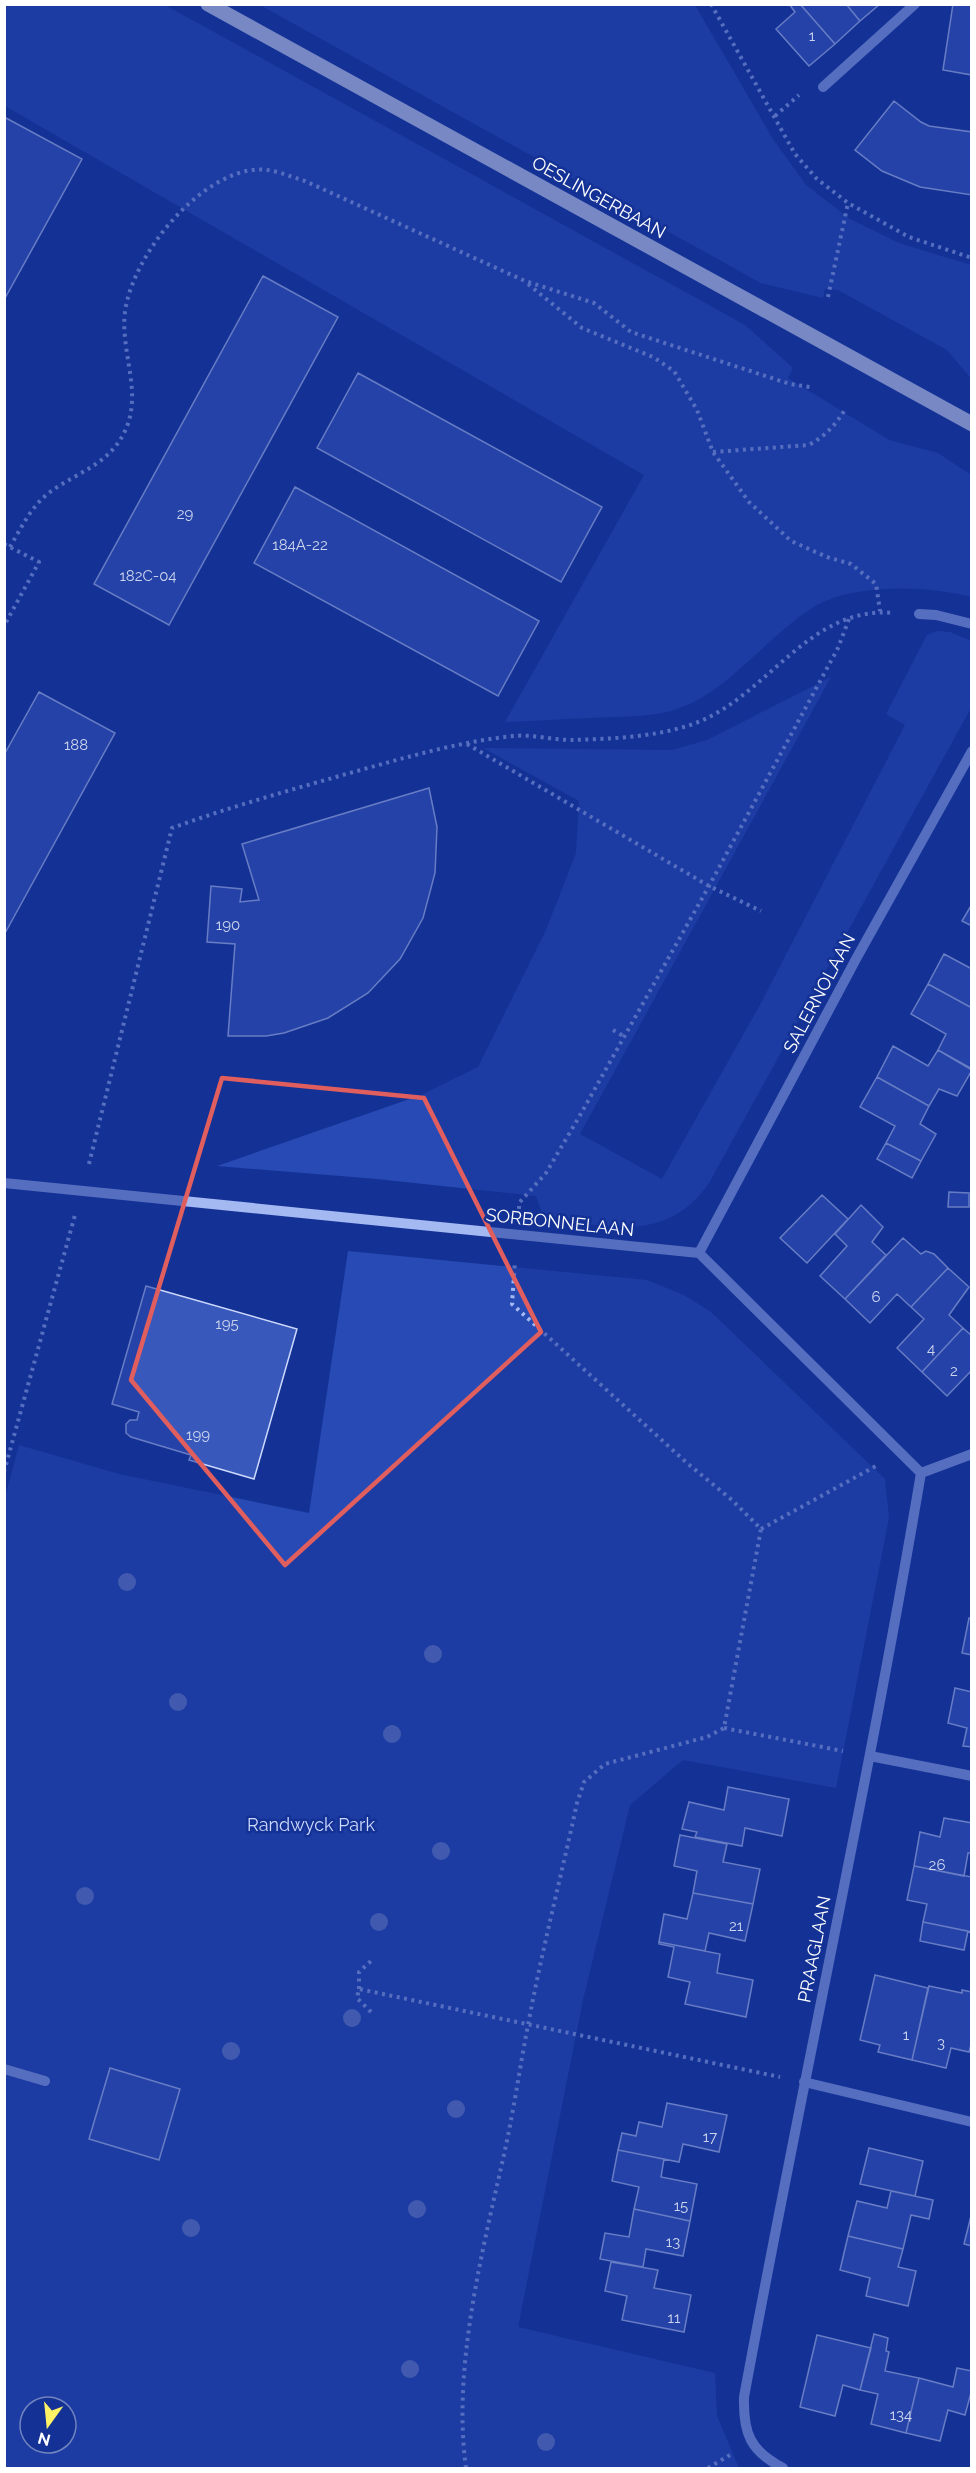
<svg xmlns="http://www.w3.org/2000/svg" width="976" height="2473" font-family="Raleway,sans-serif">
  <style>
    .green { fill: #274ab4; fill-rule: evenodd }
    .building { fill: #3858bc; stroke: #ccd8fc; stroke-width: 1.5 }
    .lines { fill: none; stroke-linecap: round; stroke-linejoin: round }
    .path { stroke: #a4b8f2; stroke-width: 4; stroke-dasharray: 3 4.5; stroke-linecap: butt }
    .minor { stroke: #a4b8f2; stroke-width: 10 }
    .major { stroke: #eff2ff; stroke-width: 15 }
    .tree { fill: #798dce }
    .marked { fill: none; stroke: #e05e5e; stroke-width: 4.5; stroke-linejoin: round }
    .labels { text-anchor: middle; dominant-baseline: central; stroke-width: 5; stroke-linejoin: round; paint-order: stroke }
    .number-label { font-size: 15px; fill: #cdd5ee }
    .street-label { font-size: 18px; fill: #fff; stroke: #143295 }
    .park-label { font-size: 18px; fill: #ccd8fc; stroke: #143295 }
  </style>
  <rect width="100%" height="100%" fill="#143295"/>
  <path class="green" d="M 5,4 L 165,5 L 745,325 L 793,368 L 788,378 L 889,440 L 938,453 L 971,475 L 971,597 C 930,586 864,584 823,602 C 807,609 779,633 765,646 C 737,671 714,696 677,709 C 650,718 620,716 591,718 C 562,719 534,721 505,722 L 644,475 L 5,106 Z
    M 260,5 L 695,5 L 773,139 L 806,185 L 850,219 L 899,243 L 971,265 L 971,378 L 947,350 L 838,290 L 825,289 L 823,298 L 761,283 Z
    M 938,631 L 950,632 L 971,641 L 971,708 L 709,1183 C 666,1245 608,1225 544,1219 L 536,1196 L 377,1179 L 217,1166 L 421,1095 L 478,1067 L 546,930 L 576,853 L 579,801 L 483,748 L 672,750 L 707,740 L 831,677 L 580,1134 L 662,1179 L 761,1003 L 905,725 L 886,714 L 927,635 Z
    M 348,1251 L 647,1280 L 684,1295 L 711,1312 L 885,1479 L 889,1518 L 836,1788 L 683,1760 L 630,1805 L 583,2000 L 518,2327 L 715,2373 L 717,2416 L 739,2468 L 5,2468 L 4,1501 L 19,1445 L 119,1474 L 309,1513 ZM 30,2407 L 66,2407 L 66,2443 L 30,2443 Z"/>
  <path class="building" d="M 789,4 L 800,4 L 835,44 L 809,66 L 776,29 L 795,12 Z
    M 800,4 L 846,4 L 860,21 L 835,44 Z
    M 846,4 L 880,4 L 860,21 Z
    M 953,4 L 972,4 L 972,75 L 943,70 Z
    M 894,101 L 921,122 L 929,126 L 972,132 L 972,195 L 920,187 L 882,171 L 855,150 Z
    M 6,118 L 82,159 L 4,300 L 4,120 Z
    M 263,276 L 338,317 L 169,625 L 94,584 Z
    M 358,373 L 602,507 L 561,582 L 317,448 Z
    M 295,487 L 539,621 L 498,696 L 254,563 Z
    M 39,692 L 115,733 L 4,935 L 4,755 Z
    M 429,788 L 437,827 L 435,873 L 423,918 L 400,959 L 368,993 L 328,1018 L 284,1033 L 266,1036 L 228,1036 L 235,944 L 207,942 L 211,886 L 242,889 L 240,902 L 259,900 L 242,844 Z
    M 972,904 L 972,926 L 962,921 Z
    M 944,954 L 972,969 L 972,1008 L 928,984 Z
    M 928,984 L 972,1008 L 972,1069 L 938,1050 L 946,1034 L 911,1014 Z
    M 893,1046 L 928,1066 L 938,1050 L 972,1070 L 957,1096 L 939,1089 L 929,1106 L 877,1077 Z
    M 877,1077 L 929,1106 L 920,1124 L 936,1134 L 921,1161 L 886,1143 L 895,1126 L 860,1107 Z
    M 886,1143 L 921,1161 L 912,1178 L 877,1159 Z
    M 949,1192 L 969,1193 L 969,1207 L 948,1207 Z
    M 822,1195 L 848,1219 L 807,1263 L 780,1238 Z
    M 861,1205 L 883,1227 L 872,1242 L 886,1255 L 845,1299 L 820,1276 L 847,1246 L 835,1234 Z
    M 903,1238 L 921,1254 L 926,1251 L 934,1254 L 948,1268 L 911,1307 L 897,1294 L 870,1323 L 845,1299 Z
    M 948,1268 L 969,1287 L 949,1315 L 963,1328 L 922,1372 L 897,1348 L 924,1319 L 911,1307 Z
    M 146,1286 L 297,1329 L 254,1479 L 189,1460 L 191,1455 L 131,1437 L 126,1433 L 126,1424 L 130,1420 L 137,1420 L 139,1412 L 112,1404 Z
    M 963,1328 L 972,1336 L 972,1370 L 947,1396 L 922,1372 Z
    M 969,1618 L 972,1619 L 972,1655 L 962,1653 Z
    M 955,1688 L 972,1692 L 972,1747 L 963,1746 L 967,1728 L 948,1723 Z
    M 728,1787 L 789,1799 L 782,1836 L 745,1828 L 742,1846 L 695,1837 L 697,1832 L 682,1829 L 689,1802 L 724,1810 Z
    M 944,1818 L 972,1823 L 972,1853 L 968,1853 L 964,1876 L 914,1866 L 920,1832 L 940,1837 Z
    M 680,1835 L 727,1844 L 723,1862 L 760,1869 L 753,1904 L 693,1893 L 697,1871 L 674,1866 Z
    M 914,1866 L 972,1877 L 972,1932 L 923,1922 L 927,1904 L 907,1900 Z
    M 693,1893 L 753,1904 L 745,1941 L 709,1933 L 705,1951 L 659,1942 L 664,1914 L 687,1919 Z
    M 923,1922 L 968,1931 L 964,1950 L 920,1941 Z
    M 659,1942 L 720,1954 L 717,1973 L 753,1980 L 746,2017 L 685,2004 L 690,1982 L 668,1977 L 674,1947 L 659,1944 Z
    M 875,1975 L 928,1988 L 912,2060 L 878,2052 L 880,2045 L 860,2040 Z
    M 929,1986 L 962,1993 L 962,1990 L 972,1992 L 972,2041 L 969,2052 L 951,2048 L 946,2068 L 912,2060 Z
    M 110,2068 L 180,2089 L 159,2160 L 89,2139 Z
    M 667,2103 L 727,2115 L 719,2152 L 683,2144 L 679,2162 L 618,2150 L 622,2133 L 636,2136 L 639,2122 L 662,2127 Z
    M 869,2148 L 923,2161 L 915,2196 L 860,2184 Z
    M 618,2150 L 664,2159 L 661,2177 L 697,2184 L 690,2221 L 634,2209 L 639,2187 L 612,2181 Z
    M 891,2191 L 933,2200 L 929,2219 L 911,2215 L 903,2249 L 848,2236 L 857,2201 L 887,2208 Z
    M 634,2209 L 690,2221 L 683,2256 L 646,2249 L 643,2267 L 600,2259 L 605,2233 L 629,2237 Z
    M 972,2212 L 972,2246 L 964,2244 Z
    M 848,2236 L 903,2249 L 898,2267 L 916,2271 L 908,2306 L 866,2296 L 870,2278 L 840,2270 Z
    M 611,2262 L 658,2270 L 654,2288 L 691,2295 L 684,2332 L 622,2320 L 627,2296 L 605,2291 Z
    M 874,2334 L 888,2338 L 886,2351 L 889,2352 L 885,2371 L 919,2378 L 906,2433 L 871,2424 L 878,2394 L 860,2390 Z
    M 817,2335 L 871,2348 L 860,2390 L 843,2385 L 835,2416 L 800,2407 Z
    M 957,2368 L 972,2371 L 972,2389 L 965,2415 L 948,2410 L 940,2441 L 906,2433 L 919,2378 L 953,2387 Z"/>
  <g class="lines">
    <path class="path" d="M 711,4 L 795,154 L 817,179 L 848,203 L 909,237 L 972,258
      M 775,116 L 799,95
      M 528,284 L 582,328 L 653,357 L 674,371 L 697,410 L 713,452 L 749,502 L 791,541 L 827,557 L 851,564 L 876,584 L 880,611
      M 828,297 L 848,203
      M 713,452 L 809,445 C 827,435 836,424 846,408
      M 4,544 L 39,562 L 4,626
      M 10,547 C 21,528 32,505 50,492 C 76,473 108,465 124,433 C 144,394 120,353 125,312 C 132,257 195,178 252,170 C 270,167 288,176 305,181 L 525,281 L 594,303 L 631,332 L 790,384 L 810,387
      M 467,744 L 709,886 L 761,911
      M 613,1030 L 625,1037
      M 89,1164 L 172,828 C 230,807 290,790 350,773 C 404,758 457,742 513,736 C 532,734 552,740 572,740 C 611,739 656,737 693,724 C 767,698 808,605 894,613
      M 519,1209 L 519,1203 L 546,1173 L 579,1117 L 709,886 L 838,648 L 849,619
      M 4,1472 L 75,1215
      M 761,1529 L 876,1466
      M 724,1728 L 843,1751
      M 359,1989 L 359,1972 L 372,1960
      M 371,2012 L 357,1998 L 359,1989 L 780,2077
      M 466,2468 C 452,2367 483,2249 505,2150 C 514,2109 520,2066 528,2025 C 542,1950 561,1877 577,1803 L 584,1782 L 605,1764 L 707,1737 L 724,1728 L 761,1529 L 732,1500 L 687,1463 L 512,1304 L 515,1261
      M 708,2468 L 730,2455"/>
    <path class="minor" d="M 823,87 L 915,4
      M 919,614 L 936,615 L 972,624
      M 4,1183 L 699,1253 L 921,1473
      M 699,1253 L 856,959 L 972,751
      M 921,1473 L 972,1454
      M 870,1756 L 972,1776
      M 4,2069 L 45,2081
      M 804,2082 L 972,2122
      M 783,2468 C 750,2451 743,2433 744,2397 C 801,2088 869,1782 921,1473"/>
    <path class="major" d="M 208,4 L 972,424"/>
  </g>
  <g class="tree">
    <circle cx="127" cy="1582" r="9"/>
    <circle cx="433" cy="1654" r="9"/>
    <circle cx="178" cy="1702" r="9"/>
    <circle cx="392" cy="1734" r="9"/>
    <circle cx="441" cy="1851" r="9"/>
    <circle cx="85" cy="1896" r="9"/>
    <circle cx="379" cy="1922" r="9"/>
    <circle cx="352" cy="2018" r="9"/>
    <circle cx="231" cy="2051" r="9"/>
    <circle cx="456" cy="2109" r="9"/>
    <circle cx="417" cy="2209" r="9"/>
    <circle cx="191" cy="2228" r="9"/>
    <circle cx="410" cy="2369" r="9"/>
    <circle cx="546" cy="2442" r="9"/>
  </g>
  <path d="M0 0H976V2473H0ZM 222,1078 L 424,1098 L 541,1332 L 285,1565 L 131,1380 Z" fill="#143295" fill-opacity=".55" fill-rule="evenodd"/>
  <path class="marked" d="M 222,1078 L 424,1098 L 541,1332 L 285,1565 L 131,1380 Z"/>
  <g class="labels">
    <g class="number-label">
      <text x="812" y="36">1</text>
      <text x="185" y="514">29</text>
      <text x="300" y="545">184A-22</text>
      <text x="148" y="576">182C-04</text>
      <text x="76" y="745">188</text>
      <text x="228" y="925">190</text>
      <text x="876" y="1297">6</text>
      <text x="227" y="1324">195</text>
      <text x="931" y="1349">4</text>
      <text x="954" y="1371">2</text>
      <text x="198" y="1435">199</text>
      <text x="937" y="1865">26</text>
      <text x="736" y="1926">21</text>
      <text x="906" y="2035">1</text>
      <text x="941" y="2043">3</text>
      <text x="710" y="2137">17</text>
      <text x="681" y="2206">15</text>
      <text x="673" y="2242">13</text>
      <text x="674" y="2318">11</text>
      <text x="901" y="2415">134</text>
    </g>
    <g class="street-label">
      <text transform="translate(599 197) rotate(29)">OESLINGERBAAN</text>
      <text transform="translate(819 993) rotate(-62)">SALERNOLAAN</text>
      <text transform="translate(560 1222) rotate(6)">SORBONNELAAN</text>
      <text transform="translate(814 1949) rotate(-79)">PRAAGLAAN</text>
    </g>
    <g class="park-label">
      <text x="311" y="1824">Randwyck Park</text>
    </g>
  </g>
  <rect width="976" height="2473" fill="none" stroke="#ffffff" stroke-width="12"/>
  <g transform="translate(48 2425) rotate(195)"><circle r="28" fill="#143295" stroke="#7284bf" stroke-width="1.5"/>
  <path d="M0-4.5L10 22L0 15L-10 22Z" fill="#fff265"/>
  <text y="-9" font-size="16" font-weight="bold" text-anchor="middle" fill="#ffffff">N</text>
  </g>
</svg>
